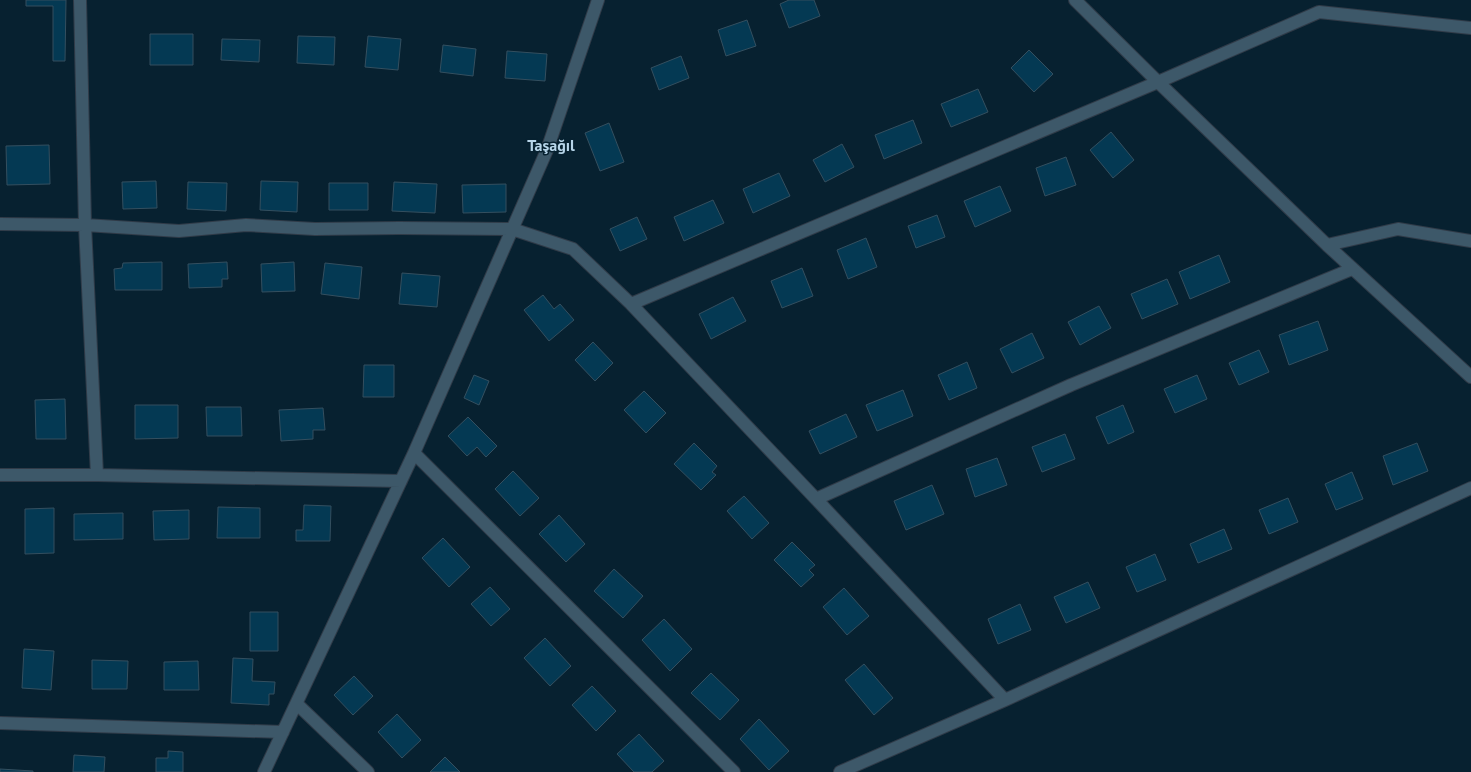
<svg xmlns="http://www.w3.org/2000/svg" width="1471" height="772" font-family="'PT Sans',sans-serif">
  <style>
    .building { fill: #043953; stroke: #344f5f }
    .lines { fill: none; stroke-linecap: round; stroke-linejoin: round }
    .minor-casing { stroke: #303b48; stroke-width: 14 }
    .minor { stroke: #3d5869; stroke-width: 12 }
    .labels { text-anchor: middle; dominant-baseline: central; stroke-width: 3; stroke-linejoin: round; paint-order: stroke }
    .district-label { font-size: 16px; font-weight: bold; fill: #b7d5e9; stroke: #072130 }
  </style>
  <rect width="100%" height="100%" fill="#072130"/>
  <path class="building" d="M 26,0 L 66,0 L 65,61 L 53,61 L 53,6 L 26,6 Z
    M 789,0 L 814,0 L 820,16 L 789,28 L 780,4 Z
    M 747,20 L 756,46 L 726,56 L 718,30 Z
    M 150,34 L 193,34 L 193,65 L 150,65 Z
    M 298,36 L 335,37 L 334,65 L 297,63 Z
    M 368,36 L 401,39 L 398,70 L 365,67 Z
    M 222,39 L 260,40 L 259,62 L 221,60 Z
    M 443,45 L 476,49 L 473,76 L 440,72 Z
    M 1029,50 L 1053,74 L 1034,92 L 1011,68 Z
    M 507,51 L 547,54 L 545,81 L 505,78 Z
    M 681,56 L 689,78 L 659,90 L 651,68 Z
    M 978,89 L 988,112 L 951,127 L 941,104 Z
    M 913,120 L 922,143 L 884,159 L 875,135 Z
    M 609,123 L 624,162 L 600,171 L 585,133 Z
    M 1111,132 L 1134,160 L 1113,178 L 1090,150 Z
    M 842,144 L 854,167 L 825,182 L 813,160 Z
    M 49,145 L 50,184 L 7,185 L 6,146 Z
    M 1066,157 L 1076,185 L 1045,196 L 1036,168 Z
    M 779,173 L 790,196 L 753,213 L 743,189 Z
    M 156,181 L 157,208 L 123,209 L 122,182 Z
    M 261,181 L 298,182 L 297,212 L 260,210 Z
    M 188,182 L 227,183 L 226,211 L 187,209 Z
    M 394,182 L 437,184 L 435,213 L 392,211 Z
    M 329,183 L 368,183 L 368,210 L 329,210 Z
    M 506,184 L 506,212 L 463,213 L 462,185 Z
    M 1000,186 L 1011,211 L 975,227 L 964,201 Z
    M 713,200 L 724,223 L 684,241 L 674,217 Z
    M 937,215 L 945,237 L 916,248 L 908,226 Z
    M 637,217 L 647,239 L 620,251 L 610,229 Z
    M 866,238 L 877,267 L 848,279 L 837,250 Z
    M 1219,255 L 1230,282 L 1190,299 L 1179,272 Z
    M 162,262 L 162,290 L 115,290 L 114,269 L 122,268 L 123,263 Z
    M 227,262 L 228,279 L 222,279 L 222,287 L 189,288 L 188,264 Z
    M 294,262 L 295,291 L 262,292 L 261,264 Z
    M 325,263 L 362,267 L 359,299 L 321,294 Z
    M 802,268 L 813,296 L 782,308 L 771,281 Z
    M 402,273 L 440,276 L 437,307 L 399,304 Z
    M 1167,279 L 1178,304 L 1142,319 L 1131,294 Z
    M 543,295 L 554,309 L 560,304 L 574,320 L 549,341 L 524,310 Z
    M 733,297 L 746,321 L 711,339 L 699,314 Z
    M 1099,306 L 1111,328 L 1080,345 L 1068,322 Z
    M 1318,321 L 1328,350 L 1289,365 L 1279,335 Z
    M 1032,333 L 1044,358 L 1012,373 L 1000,349 Z
    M 593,342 L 613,363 L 595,381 L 575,360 Z
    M 1259,350 L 1269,372 L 1239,385 L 1229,363 Z
    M 967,362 L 977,388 L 949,400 L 938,375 Z
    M 364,365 L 394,365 L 394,397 L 363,397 Z
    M 474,375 L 489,381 L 479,405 L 464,398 Z
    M 1197,375 L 1207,399 L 1175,413 L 1164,389 Z
    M 903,390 L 913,416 L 877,431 L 866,405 Z
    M 644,391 L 666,413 L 646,433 L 624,410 Z
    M 65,399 L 66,439 L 36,439 L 35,400 Z
    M 135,405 L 178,405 L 178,438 L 135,439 Z
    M 1123,405 L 1134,432 L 1108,444 L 1096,417 Z
    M 206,407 L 241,407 L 242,436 L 207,436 Z
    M 323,408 L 325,430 L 313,430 L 313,439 L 281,441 L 279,410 Z
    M 846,414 L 857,437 L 820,454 L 809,431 Z
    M 468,417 L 497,446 L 486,457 L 477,447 L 467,456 L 448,436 Z
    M 1065,434 L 1075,459 L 1042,472 L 1032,447 Z
    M 694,443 L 717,466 L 712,472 L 716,475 L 701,490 L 674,464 Z
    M 1417,443 L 1428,471 L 1393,485 L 1383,456 Z
    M 997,458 L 1007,485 L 975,497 L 966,469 Z
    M 513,471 L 539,498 L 520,516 L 495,489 Z
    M 1352,472 L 1363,499 L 1336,510 L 1325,484 Z
    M 932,485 L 944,514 L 906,530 L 894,501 Z
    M 744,496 L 769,523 L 752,539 L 727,511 Z
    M 1288,498 L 1298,522 L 1269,534 L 1259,510 Z
    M 304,505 L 331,506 L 330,541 L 296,541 L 296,530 L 303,530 Z
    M 218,507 L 260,508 L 260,538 L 217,538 Z
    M 54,508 L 54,553 L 25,554 L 25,509 Z
    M 189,510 L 189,539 L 154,540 L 153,511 Z
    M 123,513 L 123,539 L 74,540 L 74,514 Z
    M 559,515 L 585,544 L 566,562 L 539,534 Z
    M 1224,529 L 1232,549 L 1198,563 L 1190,544 Z
    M 443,538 L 470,567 L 449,587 L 422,558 Z
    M 792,542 L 815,565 L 809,570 L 814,575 L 801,587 L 774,560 Z
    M 1155,554 L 1166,580 L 1137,592 L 1126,567 Z
    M 614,569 L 643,596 L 623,618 L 594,591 Z
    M 1088,582 L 1100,608 L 1066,623 L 1054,597 Z
    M 490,587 L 510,609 L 491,626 L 471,604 Z
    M 844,588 L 869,616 L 847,635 L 823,607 Z
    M 1020,604 L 1031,630 L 998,644 L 988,619 Z
    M 250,612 L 278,612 L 278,651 L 250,651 Z
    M 664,619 L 692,649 L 670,671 L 642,640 Z
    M 545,638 L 571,666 L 550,686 L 524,658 Z
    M 24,649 L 54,651 L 51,690 L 22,688 Z
    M 233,658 L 253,659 L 252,681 L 275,682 L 274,694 L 269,694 L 269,705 L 231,703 Z
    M 92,660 L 128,661 L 127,689 L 92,689 Z
    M 198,661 L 199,690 L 164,690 L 164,662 Z
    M 864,664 L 893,698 L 874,715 L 845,680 Z
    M 711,673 L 739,700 L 720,720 L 691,693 Z
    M 354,676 L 373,696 L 353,715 L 334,695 Z
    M 592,686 L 616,711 L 596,731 L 572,705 Z
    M 397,714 L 421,740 L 402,758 L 378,732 Z
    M 759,719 L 789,751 L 769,770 L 740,739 Z
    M 639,734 L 664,761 L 652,772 L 634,772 L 617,754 Z
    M 168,751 L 183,752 L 183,772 L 156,772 L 156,758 L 168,758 Z
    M 74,755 L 105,757 L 104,772 L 73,772 Z
    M 445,757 L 460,772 L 430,772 Z
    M 0,769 L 33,771 L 33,772 L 0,772 Z"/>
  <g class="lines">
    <defs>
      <path id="minor" d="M 80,0 L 85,225 L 97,475
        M 1075,0 L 1158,82 L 1327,245 L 1471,377
        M 0,224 L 85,225 L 179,231 L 246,225 L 315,229 L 399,228 L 512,229 L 573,249 L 631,304 L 816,499 L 1005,700
        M 1327,245 L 1398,229 L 1471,241
        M 631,304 L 1158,82 L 1319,12 L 1471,28
        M 414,453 L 734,772
        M 0,475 L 97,475 L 401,481
        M 816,499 L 1071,385 L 1352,269
        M 297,704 L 368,772
        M 0,723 L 283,732
        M 264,772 L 414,453 L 547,150 L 598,0
        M 840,772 L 1005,700 L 1471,488"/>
    </defs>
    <use href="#minor" class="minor-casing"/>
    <use href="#minor" class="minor"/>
  </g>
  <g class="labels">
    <g class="district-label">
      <text x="551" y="145">Taşağıl</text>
    </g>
  </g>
</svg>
